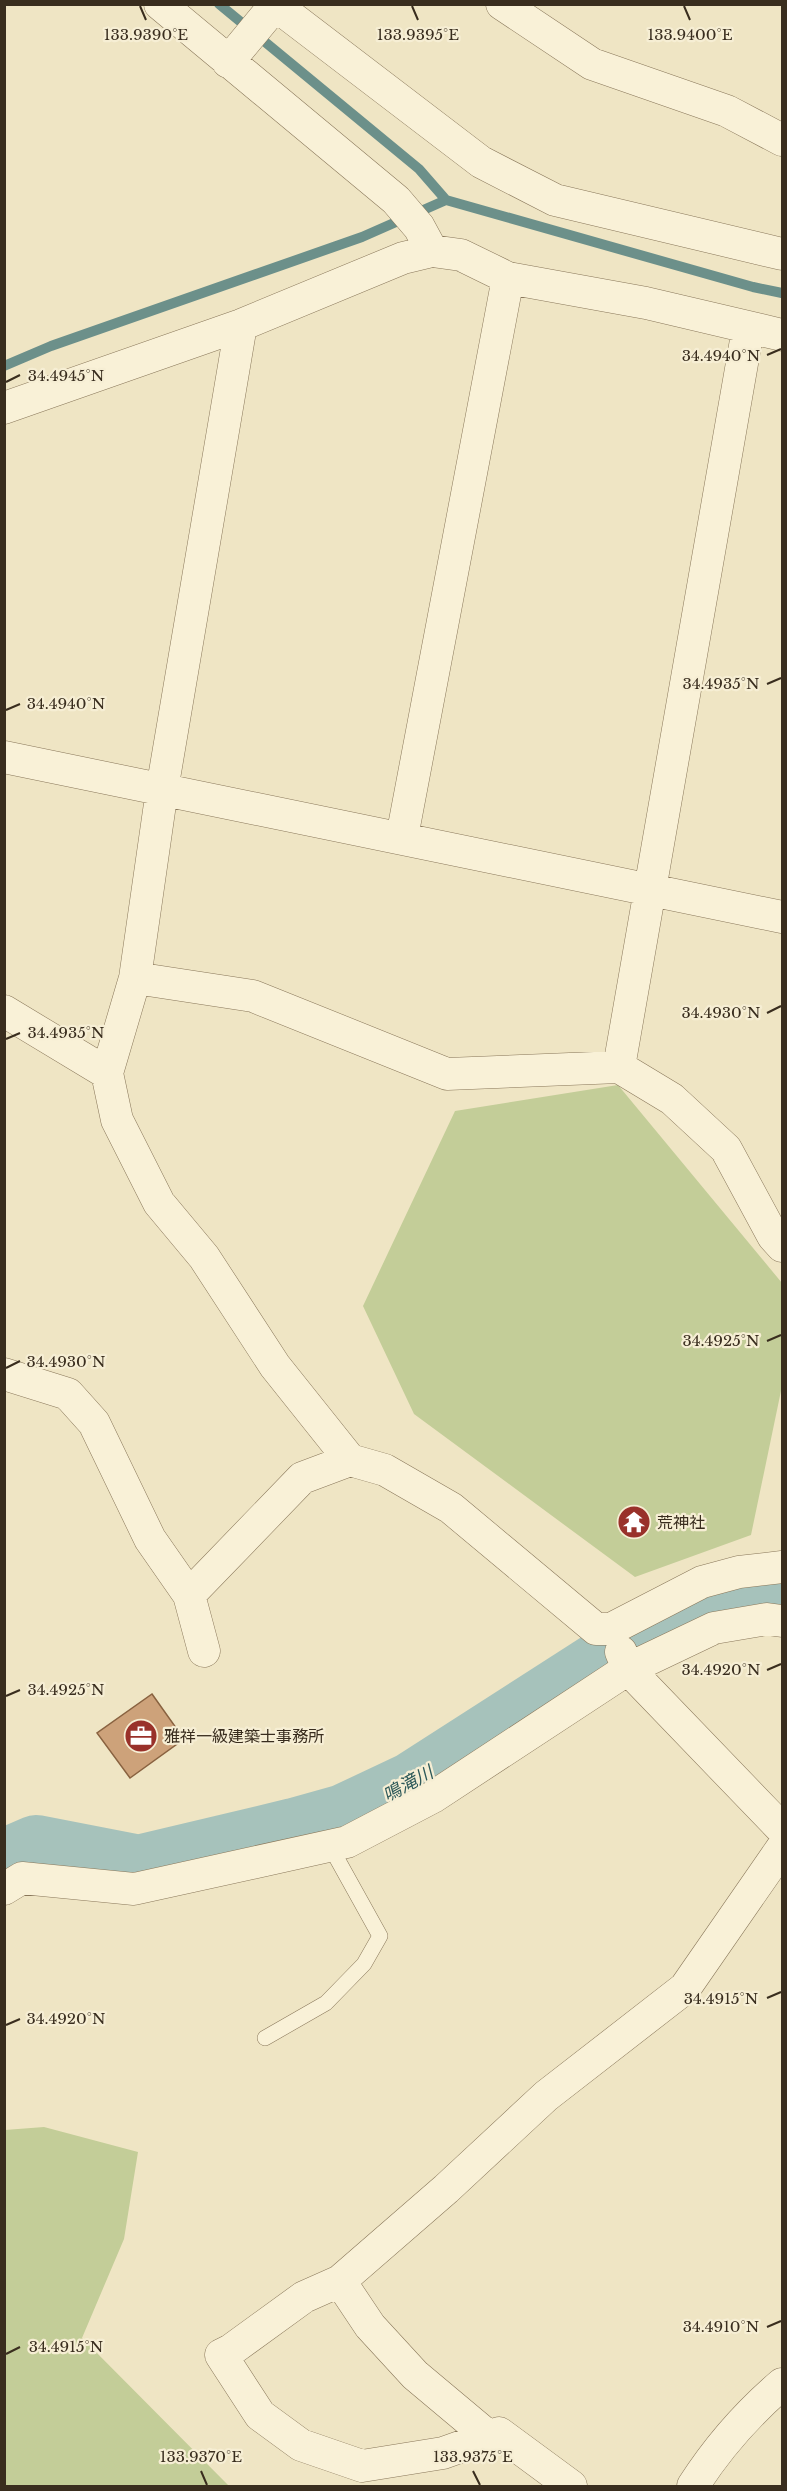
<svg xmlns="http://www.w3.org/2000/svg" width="787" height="2491" font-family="'Libre Baskerville','Noto Sans JP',serif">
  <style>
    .green { fill: #c3cd98 }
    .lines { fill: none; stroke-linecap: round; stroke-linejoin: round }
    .stream { stroke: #6c908a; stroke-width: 10 }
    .river { stroke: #a6c2bb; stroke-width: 64 }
    .building { fill: #cda27a; stroke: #896240; stroke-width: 1.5 }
    .service-casing { stroke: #89775a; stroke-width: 16 }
    .minor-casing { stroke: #89775a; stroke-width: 33 }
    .service { stroke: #f9f1d7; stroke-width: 15 }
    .minor { stroke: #f9f1d7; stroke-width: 32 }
    .ticks { fill: none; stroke: #392d1e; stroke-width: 2 }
    .labels { text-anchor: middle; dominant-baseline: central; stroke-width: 4.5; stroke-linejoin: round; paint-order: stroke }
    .poi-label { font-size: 16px; fill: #392d1e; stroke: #f6eed4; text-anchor: start }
    .water-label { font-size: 18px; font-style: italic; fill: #2d5959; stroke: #f6eed4 }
    .ticks-label { font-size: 15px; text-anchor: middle; fill: #392d1e; stroke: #f6eed4; stroke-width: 4.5; stroke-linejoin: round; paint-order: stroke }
  </style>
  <rect width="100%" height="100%" fill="#efe5c4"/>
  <path class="green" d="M 618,1085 L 782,1283 L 782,1386 L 751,1535 L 635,1577 L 414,1414 L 363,1306 L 455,1111 Z
    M 44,2127 L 138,2152 L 124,2239 L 82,2338 L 229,2486 L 5,2486 L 5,2130 Z"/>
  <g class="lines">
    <path class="stream" d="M 219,4 L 419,169 L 446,200
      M 4,366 L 51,346 L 362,237 L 446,200 L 753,287 L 782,293"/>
    <path class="river" d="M 4,1861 L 36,1847 L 139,1867 L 294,1830 L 344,1816 L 412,1784 L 602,1662 L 643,1641 L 705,1614 L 733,1605 L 763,1602 L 782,1604"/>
  </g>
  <path class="building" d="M 152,1694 L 184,1739 L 130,1778 L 97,1733 Z"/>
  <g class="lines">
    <defs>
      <path id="service" d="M 265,2038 L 326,2003 L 364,1964 L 380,1936 L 330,1846"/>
      <path id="minor" d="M 160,4 L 396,200 L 419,227 L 432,251
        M 274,4 L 481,162 L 555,200 L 782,254
        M 502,4 L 592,64 L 727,111 L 782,140
        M 228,62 L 276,4
        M 241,325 L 162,790 L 135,978 L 107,1073 L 117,1120 L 159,1203 L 204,1257 L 275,1366 L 350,1460 L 385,1470 L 451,1508 L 596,1629 L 611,1629 L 702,1582 L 739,1572 L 782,1567
        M 4,408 L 241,325 L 403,258 L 432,251 L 461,255 L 508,278 L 646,303 L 782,335
        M 4,757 L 782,917
        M 402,837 L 508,278
        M 135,978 L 253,996 L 447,1074 L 619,1067 L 672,1099 L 726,1149 L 773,1236 L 782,1246
        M 4,1011 L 107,1073
        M 619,1067 L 748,329
        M 4,1374 L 68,1394 L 94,1423 L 150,1539 L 189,1595 L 204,1651
        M 189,1595 L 302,1478 L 350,1460
        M 621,1652 L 628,1669 L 782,1829
        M 4,1889 L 22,1878 L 134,1889 L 347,1842 L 433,1797 L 628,1669 L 714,1628 L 767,1619 L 782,1621
        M 340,2281 L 370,2326 L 415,2375 L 489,2437
        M 571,2486 L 499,2433 L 443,2453 L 362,2466 L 301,2445 L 260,2415 L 221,2355 L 231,2350 L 304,2297 L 340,2281 L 446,2189 L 546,2096 L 685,1988 L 782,1848
        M 693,2486 C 718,2447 747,2414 782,2384"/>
    </defs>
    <use href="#service" class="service-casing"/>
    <use href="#minor" class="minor-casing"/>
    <use href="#service" class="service"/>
    <use href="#minor" class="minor"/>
  </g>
  <path class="ticks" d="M 140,6 L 146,20M 412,6 L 418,20M 684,6 L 690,20M 767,355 L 781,349M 6,382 L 20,375M 767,684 L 781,678M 6,710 L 20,704M 767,1013 L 781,1006M 6,1039 L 20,1033M 767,1341 L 781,1335M 6,1368 L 20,1361M 767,1670 L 781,1664M 6,1696 L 20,1690M 767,1998 L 781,1992M 6,2025 L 20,2019M 767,2327 L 781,2321M 6,2354 L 20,2347M 201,2471 L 207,2485M 473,2471 L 480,2485"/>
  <defs>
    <symbol id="temple-disc" viewBox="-11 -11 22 22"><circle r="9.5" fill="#99312a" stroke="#f6eed4"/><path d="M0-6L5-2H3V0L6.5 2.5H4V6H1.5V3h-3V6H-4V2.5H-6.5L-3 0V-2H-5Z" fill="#fff"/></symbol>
    <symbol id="office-disc" viewBox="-11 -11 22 22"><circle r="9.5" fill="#99312a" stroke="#f6eed4"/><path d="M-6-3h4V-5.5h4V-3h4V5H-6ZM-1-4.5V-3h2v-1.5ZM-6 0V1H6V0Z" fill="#fff"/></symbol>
  </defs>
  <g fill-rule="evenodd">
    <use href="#temple-disc" x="615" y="1503" width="38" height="38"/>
    <use href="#office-disc" x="122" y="1717" width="38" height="38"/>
  </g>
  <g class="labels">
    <g class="poi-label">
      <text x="657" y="1522">荒神社</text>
      <text x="164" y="1736">雅祥一級建築士事務所</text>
    </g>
    <g class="water-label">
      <text transform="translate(408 1784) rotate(-29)">鳴滝川</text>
    </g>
  </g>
  <g class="ticks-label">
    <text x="146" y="40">133.9390°E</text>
    <text x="690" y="40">133.9400°E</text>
    <text x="418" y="40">133.9395°E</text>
    <text x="721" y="361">34.4940°N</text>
    <text x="66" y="381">34.4945°N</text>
    <text x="721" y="689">34.4935°N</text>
    <text x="66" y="709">34.4940°N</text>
    <text x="721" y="1018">34.4930°N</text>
    <text x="66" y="1038">34.4935°N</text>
    <text x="721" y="1346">34.4925°N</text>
    <text x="66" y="1367">34.4930°N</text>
    <text x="721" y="1675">34.4920°N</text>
    <text x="66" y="1695">34.4925°N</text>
    <text x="721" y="2004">34.4915°N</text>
    <text x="66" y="2024">34.4920°N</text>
    <text x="721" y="2332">34.4910°N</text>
    <text x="66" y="2352">34.4915°N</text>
    <text x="201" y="2462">133.9370°E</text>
    <text x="473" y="2462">133.9375°E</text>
  </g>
  <rect width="787" height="2491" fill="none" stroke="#392d1e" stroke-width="12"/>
</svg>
